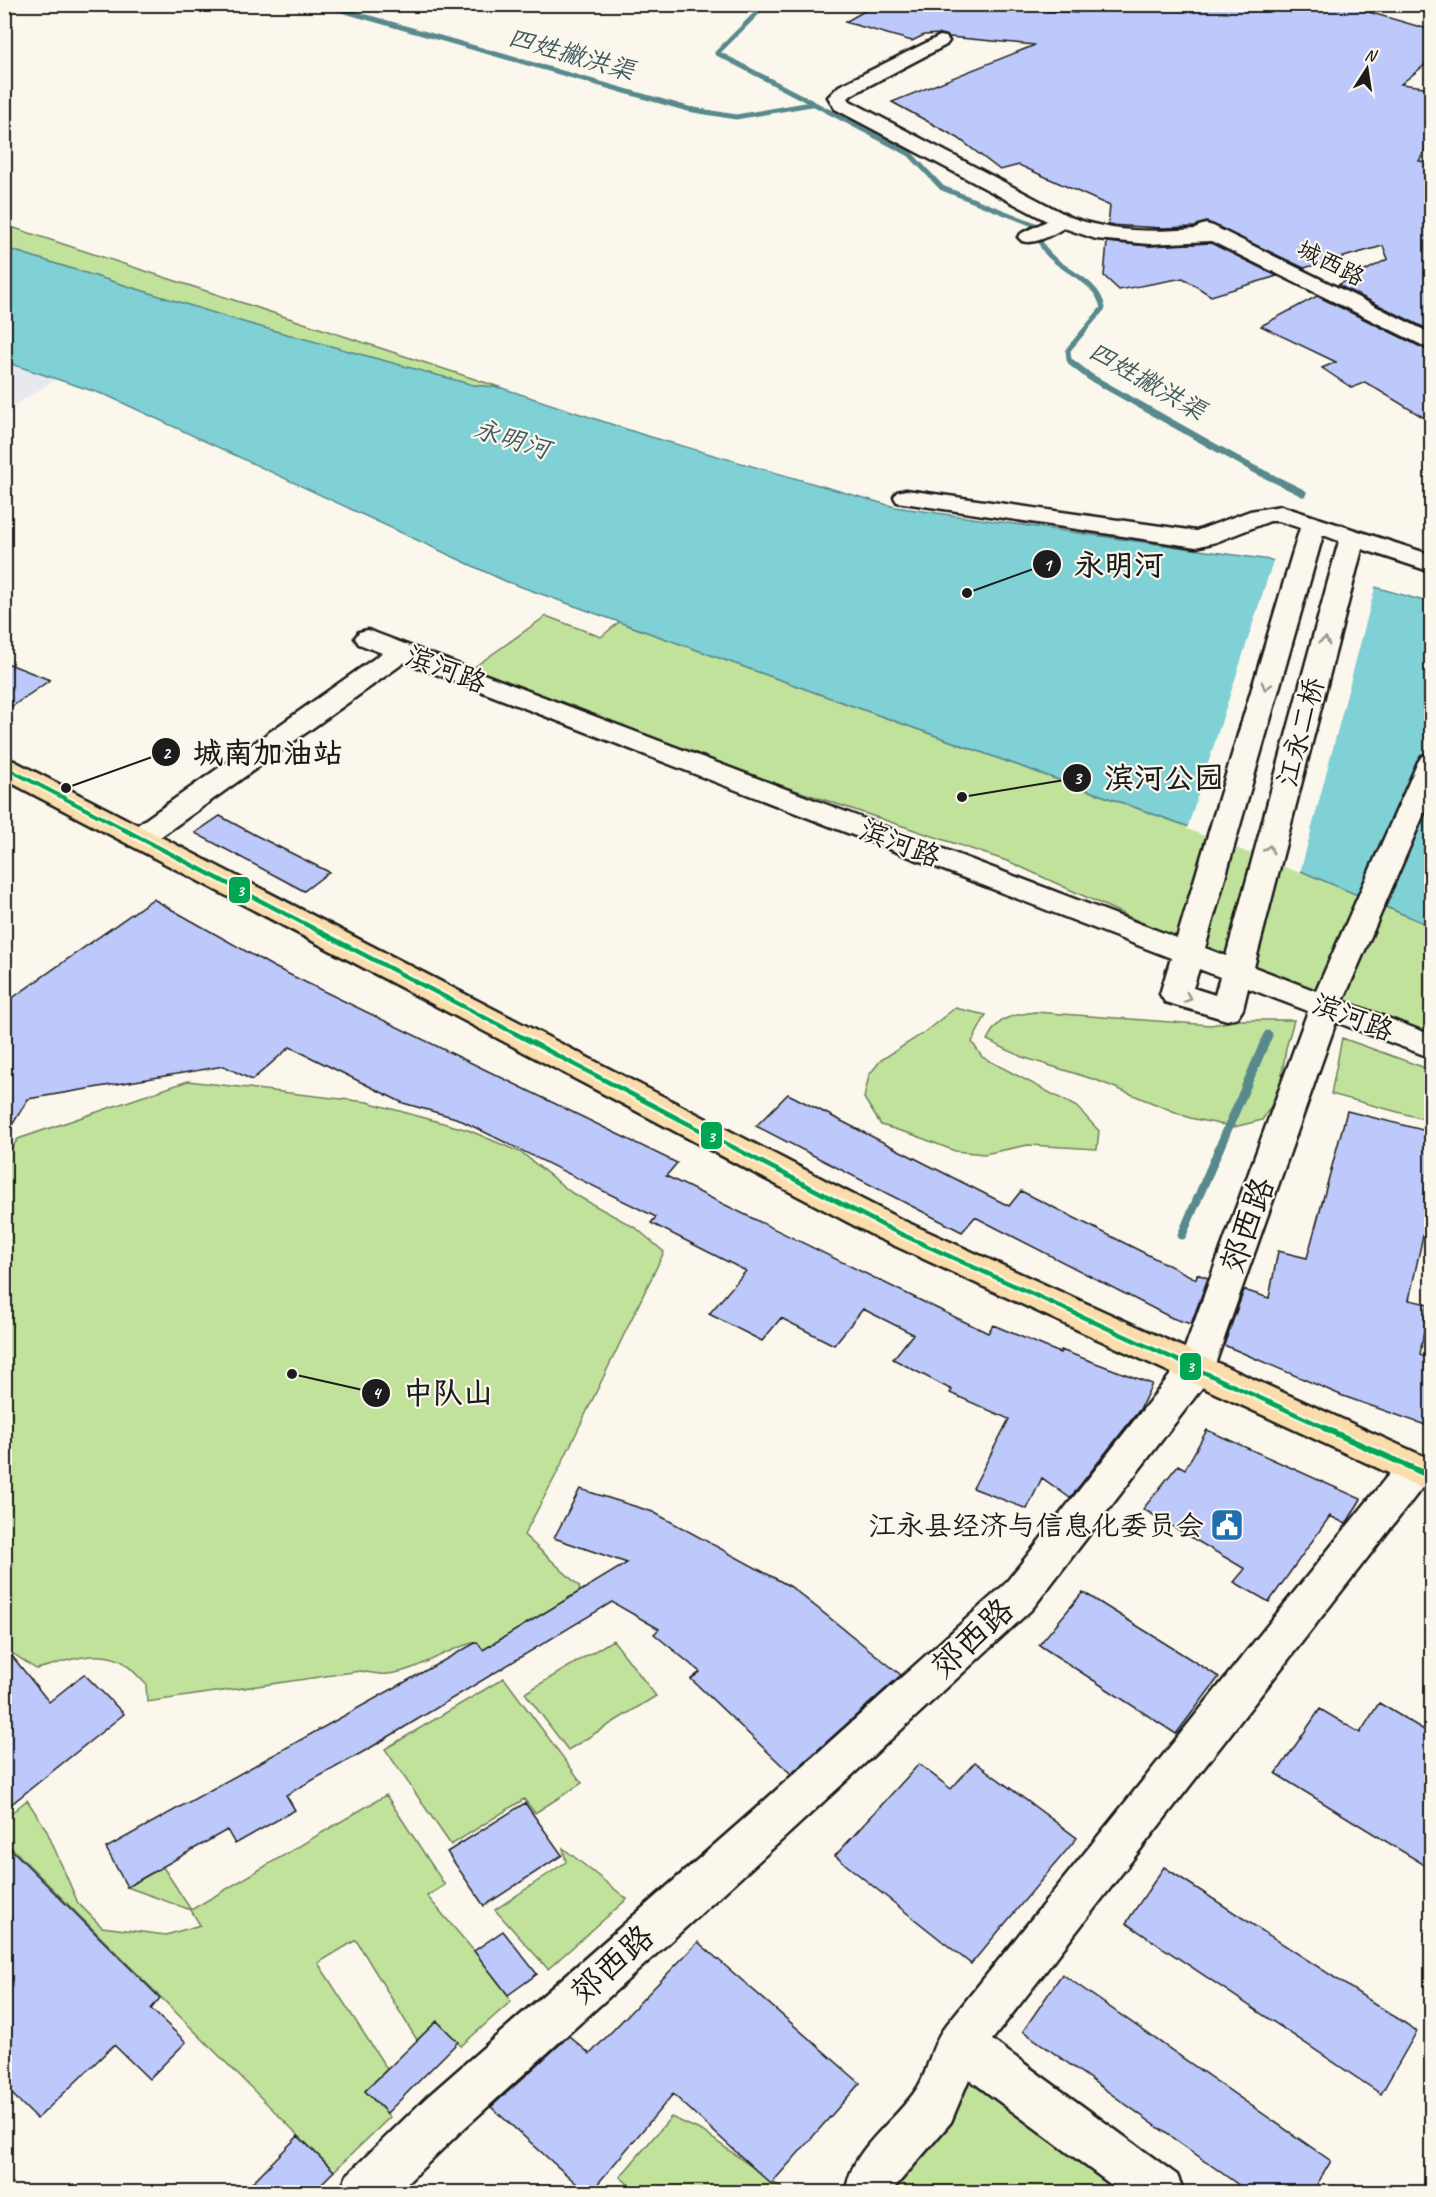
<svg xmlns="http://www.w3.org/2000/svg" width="1436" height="2197" font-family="Caveat,'LXGW WenKai TC',sans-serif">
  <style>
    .built { fill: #e8e9f0 }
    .green { fill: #c1e29b; stroke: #6e7f5c; stroke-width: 1.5 }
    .water { fill: #80d1d6; stroke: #58898c; stroke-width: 1.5 }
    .pier { fill: #fbf7ec }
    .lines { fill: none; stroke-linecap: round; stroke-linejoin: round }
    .stream-far2 { stroke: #58898c; stroke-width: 5 }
    .stream-far1 { stroke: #58898c; stroke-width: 7 }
    .stream { stroke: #58898c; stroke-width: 9 }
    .building { fill: #bcc9fa; stroke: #1c1c1c; stroke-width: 1.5 }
    .minor-casing { stroke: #1c1c1c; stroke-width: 5 }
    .major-casing { stroke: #1c1c1c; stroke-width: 5 }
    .minor { fill: #fbf7ec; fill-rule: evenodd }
    .major { fill: #faddab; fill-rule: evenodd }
    .bus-1-far2-casing { stroke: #fbf7ec; stroke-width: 8 }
    .bus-1-far1-casing { stroke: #fbf7ec; stroke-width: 9 }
    .bus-1-casing { stroke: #fbf7ec; stroke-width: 10 }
    .bus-1-far2 { stroke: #00a651; stroke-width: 4 }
    .bus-1-far1 { stroke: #00a651; stroke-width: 4.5 }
    .bus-1 { stroke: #00a651; stroke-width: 6 }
    .oneway { stroke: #97948e }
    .labels { text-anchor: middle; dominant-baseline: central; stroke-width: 4.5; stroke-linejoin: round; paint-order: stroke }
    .far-street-label { font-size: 24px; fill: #1c1c1c; stroke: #fbf7ec }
    .far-water-label { font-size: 26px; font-style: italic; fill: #3f5b5d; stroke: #fbf7ec }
    .street-label { font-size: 28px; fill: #1c1c1c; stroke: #fbf7ec }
    .poi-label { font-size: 28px; fill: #1c1c1c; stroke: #fbf7ec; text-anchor: end }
    .near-street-label { font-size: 33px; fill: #1c1c1c; stroke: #fbf7ec }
    .leader { fill: none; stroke: #1c1c1c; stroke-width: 2 }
    .callout-dot { fill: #1c1c1c; stroke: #fbf7ec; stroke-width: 2 }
    .mark-label { font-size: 18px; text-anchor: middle; font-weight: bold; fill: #fff }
    .callout-label { font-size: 30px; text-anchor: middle; font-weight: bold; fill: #1c1c1c; stroke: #fbf7ec; stroke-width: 4.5; stroke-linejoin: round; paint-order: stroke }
    .line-badge { stroke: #fbf7ec; stroke-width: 2 }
    .badge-label { font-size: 16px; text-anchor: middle; font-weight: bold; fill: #fff }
  </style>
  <rect width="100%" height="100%" fill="#fbf7ec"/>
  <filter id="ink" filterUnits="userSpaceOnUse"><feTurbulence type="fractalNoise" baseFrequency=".0167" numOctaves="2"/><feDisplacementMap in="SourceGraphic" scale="12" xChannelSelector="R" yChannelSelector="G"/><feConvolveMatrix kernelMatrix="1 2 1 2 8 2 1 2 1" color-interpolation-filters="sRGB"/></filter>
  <g filter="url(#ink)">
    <path class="built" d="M 5,362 L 57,379 L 5,411 Z"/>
    <path class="green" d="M 5,225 L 502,388 L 473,385 L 246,323 L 5,248 Z
      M 546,616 L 601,637 L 619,622 L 1237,844 L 1431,926 L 1431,1047 L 1325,1007 L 1010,862 L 547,707 L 463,675 Z
      M 955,1008 L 986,1015 L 972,1042 L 982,1057 L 1077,1107 L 1099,1131 L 1097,1149 L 1028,1145 L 984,1154 L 955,1151 L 914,1135 L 881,1125 L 864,1098 L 869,1075 L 881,1060 L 922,1034 Z
      M 1035,1012 L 1211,1025 L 1240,1020 L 1294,1020 L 1286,1048 L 1279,1094 L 1262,1120 L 1234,1127 L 1190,1118 L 1096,1080 L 1022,1057 L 987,1040 C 998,1017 1011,1015 1035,1012 Z
      M 1342,1038 L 1431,1070 L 1431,1121 L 1331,1094 Z
      M 188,1081 L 367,1102 L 468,1130 L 522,1153 L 572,1193 L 636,1228 L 664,1252 L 556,1475 L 524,1535 L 579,1586 L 580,1591 L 483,1650 L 477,1642 C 446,1648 419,1671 388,1674 C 379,1675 369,1672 360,1671 L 147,1702 L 146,1684 C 138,1677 129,1665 121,1661 C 93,1648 63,1663 36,1669 L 8,1650 L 5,1642 L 4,1159 L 18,1139 Z
      M 613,1640 L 656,1696 L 568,1750 L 525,1693 Z
      M 504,1678 L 582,1783 L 535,1813 L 524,1799 L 451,1845 L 385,1749 Z
      M 386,1795 L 445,1885 L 427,1896 L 474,1951 L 508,1995 L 510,2002 L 461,2046 L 437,2021 L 417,2040 L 356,1940 L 318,1963 L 387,2069 L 365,2091 L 390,2117 L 334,2171 L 5,1841 L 5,1818 L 27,1800 L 46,1829 L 78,1903 L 102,1927 L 166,1935 L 200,1925 L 191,1910 L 127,1887 L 163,1867 L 191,1910 Z
      M 563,1848 L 627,1899 L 548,1969 L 495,1910 L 566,1862 Z
      M 960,2044 L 1160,2192 L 870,2192 L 872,2177 Z
      M 671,2117 L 702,2131 L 787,2192 L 637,2192 L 620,2177 Z"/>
    <path class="water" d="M 5,248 L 246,323 L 473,385 L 502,388 L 644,435 L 895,507 L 1291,563 L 1431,603 L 1431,926 L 1237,844 L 505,581 L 108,396 L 5,362 Z"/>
    <path class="pier" d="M 1274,558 L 1292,560 L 1376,584 L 1300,873 L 1187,829 Z"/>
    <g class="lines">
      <path class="stream-far2" d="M 321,4 L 688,109 L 736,117 L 811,104
        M 766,4 L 717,53 L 910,154 L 942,188 L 1038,226 C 1036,270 1095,269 1103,308 L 1068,350 L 1069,360 L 1074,364"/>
      <path class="stream-far1" d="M 1072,363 L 1090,377 L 1254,469 L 1303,493"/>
      <path class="stream" d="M 1182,1235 L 1268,1035"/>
    </g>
    <path class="building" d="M 877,4 L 966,4 L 1077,13 L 1078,4 L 1341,4 L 1431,30 L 1431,60 L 1401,84 L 1431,88 L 1431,140 L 1419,161 L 1431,163 L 1431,331 L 1338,285 L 1388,259 L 1383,246 L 1304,268 L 1207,222 L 1195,227 L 1163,228 L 1108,225 L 1110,206 L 1019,165 L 1000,170 L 958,138 L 892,102 L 1035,45 L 949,37 L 940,34 L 924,35 L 912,41 L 845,22 Z
      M 1107,242 L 1149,246 L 1211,243 L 1277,276 L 1211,296 L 1183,278 L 1119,290 L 1104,276 Z
      M 1317,296 L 1431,352 L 1431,422 L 1365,382 L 1352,388 L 1322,368 L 1336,362 L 1261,326 Z
      M 4,662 L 50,680 L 4,712 Z
      M 220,816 L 257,836 L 329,872 L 304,891 L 195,833 Z
      M 153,899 L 274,967 L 677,1163 L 666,1176 L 934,1307 L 988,1333 L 993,1325 L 1060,1353 L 1061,1350 L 1152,1384 L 1140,1409 L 1070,1498 L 1042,1478 L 1027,1509 L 973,1488 L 1009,1419 L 950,1393 L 952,1390 L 893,1359 L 913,1334 L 863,1309 L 834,1345 L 781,1318 L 762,1341 L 709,1314 L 746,1271 L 651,1223 L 656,1217 L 456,1118 L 403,1103 L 290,1047 L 252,1080 L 224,1066 L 28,1099 L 4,1138 L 4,1004 Z
      M 788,1094 L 1009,1206 L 1021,1191 L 1196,1279 L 1197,1274 L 1208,1278 L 1191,1324 L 1172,1318 L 975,1217 L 962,1232 L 756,1126 Z
      M 1347,1111 L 1431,1132 L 1431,1199 L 1409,1300 L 1428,1304 L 1420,1355 L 1431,1359 L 1431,1427 L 1343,1396 L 1224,1345 L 1244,1290 L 1269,1298 L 1278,1251 L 1307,1258 Z
      M 1207,1430 L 1361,1499 L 1346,1524 L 1330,1516 L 1269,1602 L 1234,1582 L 1245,1569 L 1143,1509 L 1178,1465 L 1185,1469 Z
      M 580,1489 L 653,1512 L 791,1587 L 901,1675 L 791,1774 L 691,1679 L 700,1672 L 654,1634 L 659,1629 L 612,1602 L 370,1748 L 286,1795 L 295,1810 L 235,1844 L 227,1830 L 127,1887 L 106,1848 L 477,1642 L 483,1650 L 627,1563 L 554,1538 Z
      M 1083,1592 L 1219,1677 L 1176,1734 L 1039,1645 Z
      M 4,1646 L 49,1702 L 84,1674 L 124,1714 L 4,1810 Z
      M 1379,1703 L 1431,1734 L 1431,1869 L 1276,1774 L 1320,1709 L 1360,1733 Z
      M 975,1762 L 1077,1838 L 971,1964 L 835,1856 L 919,1764 L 951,1789 Z
      M 525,1803 L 562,1855 L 484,1906 L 447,1852 Z
      M 4,1842 L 160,1998 L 151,2009 L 186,2042 L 149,2079 L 114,2045 L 37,2119 L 4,2086 Z
      M 1164,1867 L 1417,2031 L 1381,2094 L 1126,1923 Z
      M 503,1931 L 537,1974 L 508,1995 L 474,1951 Z
      M 698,1942 L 860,2083 L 771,2184 L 673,2094 L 590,2193 L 587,2193 L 491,2107 L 569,2036 L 590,2054 Z
      M 1062,1974 L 1331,2161 L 1312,2193 L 1250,2193 L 1023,2031 Z
      M 437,2021 L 458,2042 L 387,2113 L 365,2091 Z
      M 298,2136 L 334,2171 L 312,2193 L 242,2193 Z"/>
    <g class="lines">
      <defs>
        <path id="minor" d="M 940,36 L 946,37 L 949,41 L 946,45 L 853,94 L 848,98 L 850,101 L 1070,217 C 1115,233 1150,232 1196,229 L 1199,226 L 1206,224 L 1213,226 L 1432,334 L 1432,350 L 1211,241 L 1149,244 L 1096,239 L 1064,228 C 1051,235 1036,245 1022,241 L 1018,237 L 1022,233 L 1047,221 L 835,109 L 828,97 L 839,86 Z
          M 906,490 L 1196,531 L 1250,511 L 1281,506 L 1432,555 L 1432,572 L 1362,549 L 1254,967 L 1316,991 L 1418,762 L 1422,756 L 1432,754 L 1432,795 L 1343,1001 L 1432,1035 L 1432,1058 L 1336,1022 L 1213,1370 L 1208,1380 L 1032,1609 L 783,1839 L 460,2132 L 398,2192 L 340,2192 L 347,2175 L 426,2098 L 753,1811 L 1004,1585 L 1179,1364 L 1308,1011 L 1248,988 L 1243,1009 L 1238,1017 L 1227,1020 L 1165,1002 L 1160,994 L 1171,958 L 405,662 L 149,845 L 139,847 L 129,845 L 124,838 L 129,831 L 382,653 L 359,644 L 355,638 L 359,632 L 368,630 L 1177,938 L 1300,528 L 1279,521 L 1270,521 L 1216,542 L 1196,547 L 897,502 L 894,497 L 897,492 ZM 1323,535 L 1339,541 L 1226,956 L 1205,948 ZM 1199,969 L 1220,977 L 1215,995 L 1193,988 Z
          M 1415,1453 L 1428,1458 C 1432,1466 1432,1472 1428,1480 L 992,2040 L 1177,2175 L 1184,2192 L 1121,2192 L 969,2079 L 951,2122 L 895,2187 L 894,2192 L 846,2192 C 850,2148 895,2123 918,2087 C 929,2070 930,2047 944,2028 L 1402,1458 Z"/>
        <path id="major" d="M 4,758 L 14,761 L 902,1220 L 1432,1460 L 1432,1493 L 878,1238 L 4,779 Z"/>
      </defs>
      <use href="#minor" class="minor-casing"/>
      <use href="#major" class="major-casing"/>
      <use href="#minor" class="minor"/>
      <use href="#major" class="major"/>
      <defs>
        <path id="bus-1-far2" d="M 4,767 L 126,830"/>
        <path id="bus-1-far1" d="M 123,829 L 890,1229 L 1328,1429"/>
        <path id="bus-1" d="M 1324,1428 L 1432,1477"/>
      </defs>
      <use href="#bus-1-far2" class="bus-1-far2-casing"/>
      <use href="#bus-1-far1" class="bus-1-far1-casing"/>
      <use href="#bus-1" class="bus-1-casing"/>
      <use href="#bus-1-far2" class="bus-1-far2"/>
      <use href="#bus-1-far1" class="bus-1-far1"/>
      <use href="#bus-1" class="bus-1"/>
    </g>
    <defs><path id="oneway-chevron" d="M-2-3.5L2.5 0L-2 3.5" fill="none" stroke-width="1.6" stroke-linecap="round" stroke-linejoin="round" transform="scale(1.5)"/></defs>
    <g class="oneway">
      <use href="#oneway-chevron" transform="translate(1325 641) rotate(-75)"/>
      <use href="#oneway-chevron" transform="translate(1266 686) rotate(106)"/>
      <use href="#oneway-chevron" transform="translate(1269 849) rotate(-75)"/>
      <use href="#oneway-chevron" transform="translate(1188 998) rotate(16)"/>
    </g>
  </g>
  <defs>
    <symbol id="civic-square" viewBox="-11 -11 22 22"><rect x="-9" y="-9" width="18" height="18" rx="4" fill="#1f6fb2" stroke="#fbf7ec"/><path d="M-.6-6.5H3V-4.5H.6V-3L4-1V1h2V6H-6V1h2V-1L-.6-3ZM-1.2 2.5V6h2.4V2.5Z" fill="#fff"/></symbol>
  </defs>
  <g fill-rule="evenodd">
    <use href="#civic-square" x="1208" y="1506" width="38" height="38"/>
  </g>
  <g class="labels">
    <g class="far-street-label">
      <text transform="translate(1331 263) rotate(27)">城西路</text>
    </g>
    <g class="far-water-label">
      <text transform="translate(571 54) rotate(16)">四姓撇洪渠</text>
      <text transform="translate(1147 381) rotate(30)">四姓撇洪渠</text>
      <text transform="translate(512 439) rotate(17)">永明河</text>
    </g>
    <g class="street-label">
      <text transform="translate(446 669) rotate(21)">滨河路</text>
      <text transform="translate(1300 732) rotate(-75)">江永二桥</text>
      <text transform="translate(900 843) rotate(21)">滨河路</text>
      <text transform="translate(1353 1017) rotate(21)">滨河路</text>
    </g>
    <g class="poi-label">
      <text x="1204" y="1525">江永县经济与信息化委员会</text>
    </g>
    <g class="near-street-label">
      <text transform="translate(1247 1225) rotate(-70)">郊西路</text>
      <text transform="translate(972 1638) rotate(-43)">郊西路</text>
      <text transform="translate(612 1964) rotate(-42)">郊西路</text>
    </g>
  </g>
  <path class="leader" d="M967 593L1047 564M66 788L166 752M962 797L1077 778M292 1374L376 1393"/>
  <g class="callout-dot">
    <circle cx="967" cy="593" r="6"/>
    <circle cx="66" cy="788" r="6"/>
    <circle cx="962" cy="797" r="6"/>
    <circle cx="292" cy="1374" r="6"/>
    <circle cx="1047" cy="564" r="15"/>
    <circle cx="166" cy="752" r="15"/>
    <circle cx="1077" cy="778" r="15"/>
    <circle cx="376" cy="1393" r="15"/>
  </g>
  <g class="mark-label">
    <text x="1047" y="571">1</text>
    <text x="166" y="759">2</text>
    <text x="1077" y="784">3</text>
    <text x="376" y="1399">4</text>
  </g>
  <g class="callout-label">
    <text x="1119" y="575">永明河</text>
    <text x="268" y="763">城南加油站</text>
    <text x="1164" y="788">滨河公园</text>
    <text x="448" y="1403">中队山</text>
  </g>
  <g class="line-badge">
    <rect x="228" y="876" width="23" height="28" rx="6" fill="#00a651"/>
    <rect x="700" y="1121" width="23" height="29" rx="6" fill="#00a651"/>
    <rect x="1179" y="1352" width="23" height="29" rx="6" fill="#00a651"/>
  </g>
  <g class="badge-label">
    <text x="240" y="896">3</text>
    <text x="711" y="1142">3</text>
    <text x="1190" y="1372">3</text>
  </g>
  <rect width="1436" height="2197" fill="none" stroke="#fbf7ec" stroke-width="24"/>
  <rect x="12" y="12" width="1412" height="2173" fill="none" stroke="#1c1c1c" stroke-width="2" filter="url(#ink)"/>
  <g transform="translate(1367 69) rotate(12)" stroke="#fbf7ec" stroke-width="4.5" paint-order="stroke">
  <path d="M0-4.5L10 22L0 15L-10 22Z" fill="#1c1c1c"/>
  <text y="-9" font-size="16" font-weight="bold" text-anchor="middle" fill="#1c1c1c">N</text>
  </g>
</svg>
